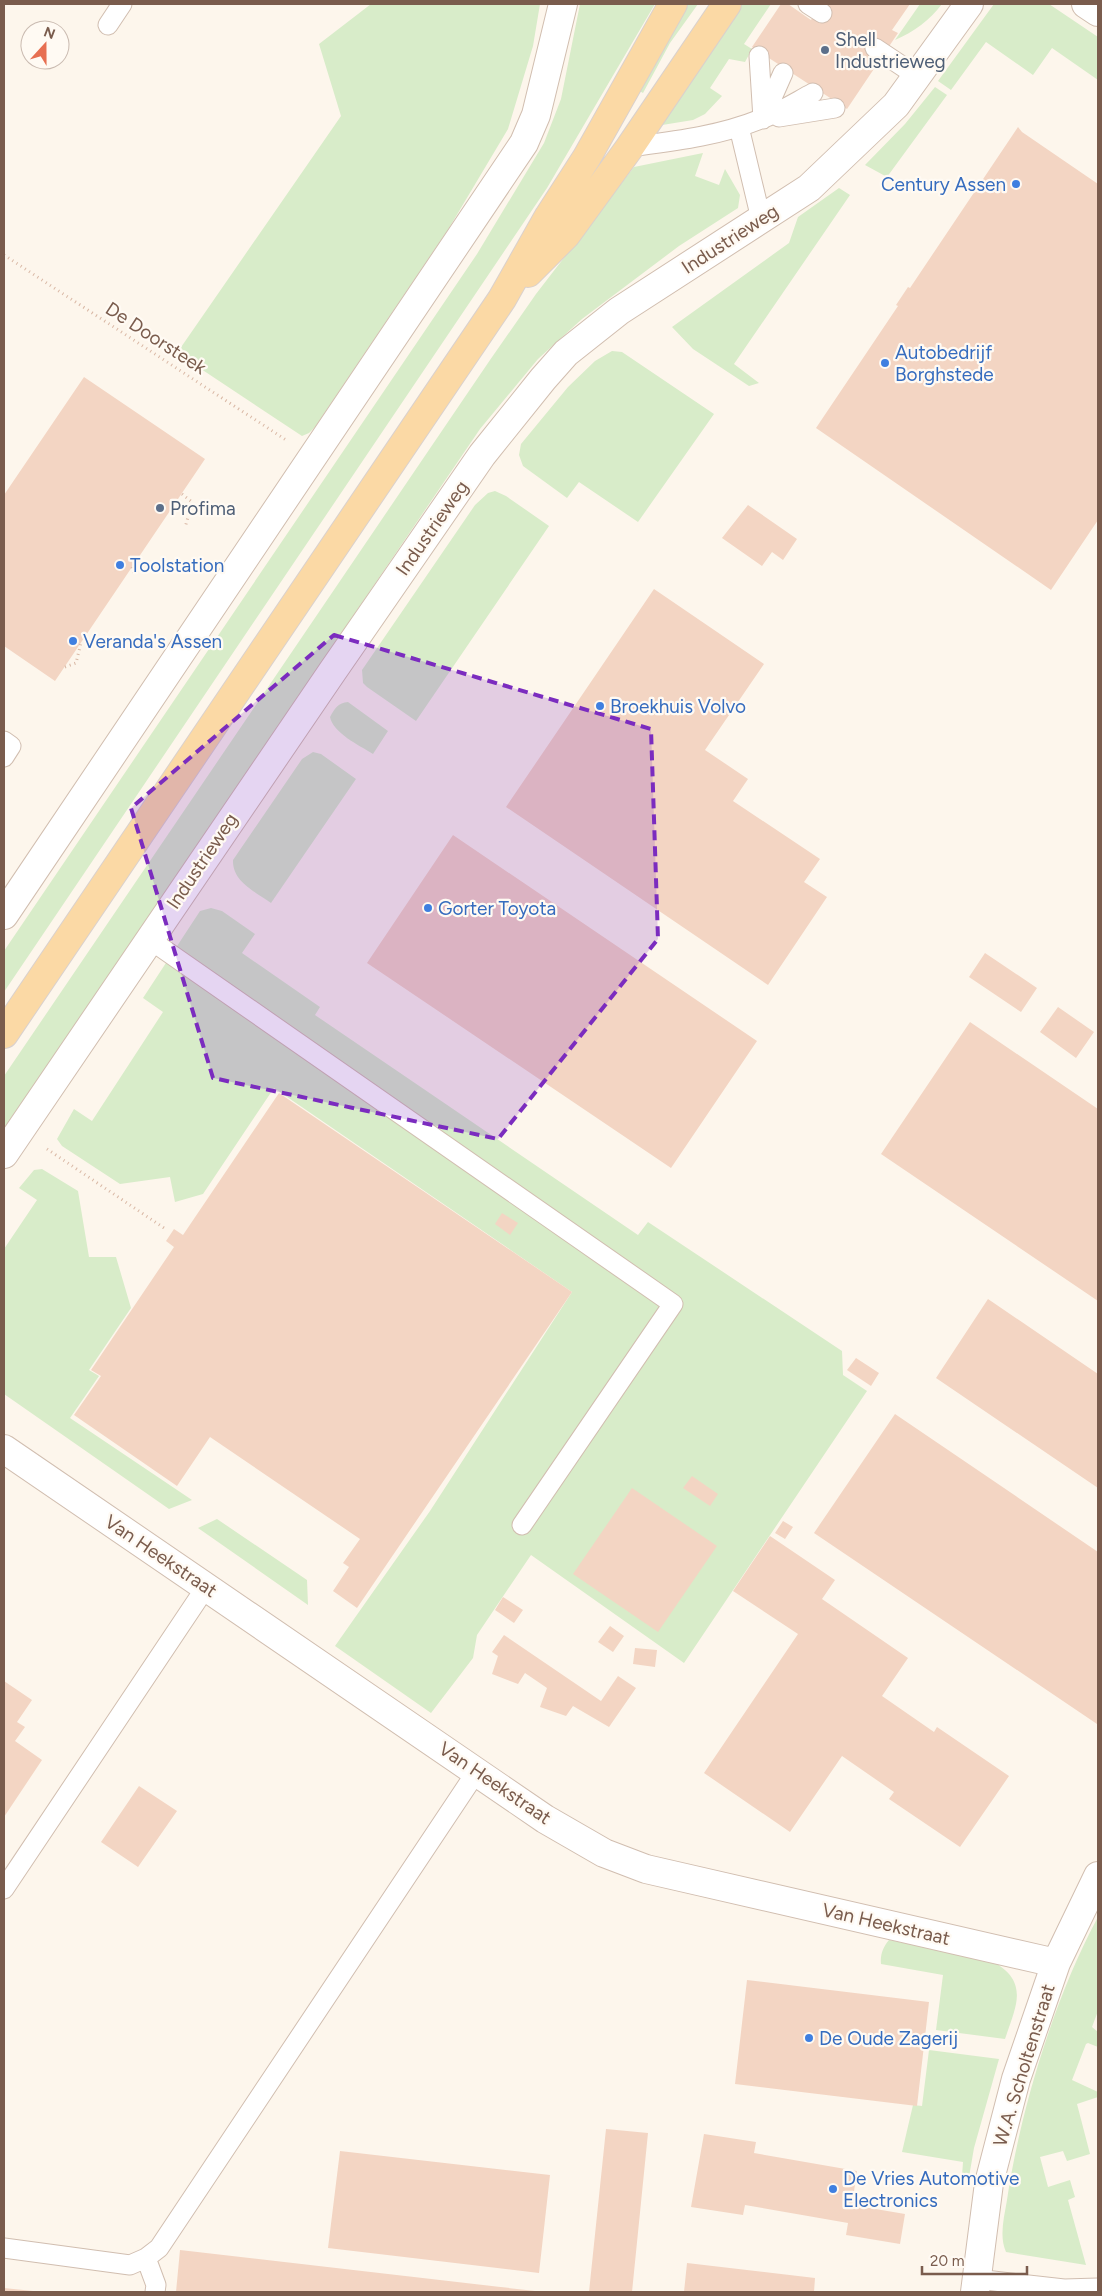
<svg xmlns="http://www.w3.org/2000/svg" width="1102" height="2296" font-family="Figtree,sans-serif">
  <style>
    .green { fill: #d8ecc9 }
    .building { fill: #f3d5c3 }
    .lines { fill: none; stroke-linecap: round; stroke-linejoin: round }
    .service-casing { stroke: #d1beb0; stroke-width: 21 }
    .minor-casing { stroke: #d1beb0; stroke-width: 30 }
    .primary-casing { stroke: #dad1cd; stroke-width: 30 }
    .path { stroke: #d9b8a5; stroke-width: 3; stroke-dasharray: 1 4; stroke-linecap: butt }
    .service { stroke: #fff; stroke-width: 19 }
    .minor { stroke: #fff; stroke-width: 28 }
    .primary { stroke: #fbd9a5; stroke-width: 28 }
    .marked { fill: #7b2cbf; fill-opacity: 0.2; stroke: #7b2cbf; stroke-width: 4; stroke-dasharray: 10 6; stroke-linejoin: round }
    .service-dot { fill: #5c6f8a; stroke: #fffaf3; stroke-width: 2 }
    .shop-dot { fill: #3f7fe0; stroke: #fffaf3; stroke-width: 2 }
    .labels { text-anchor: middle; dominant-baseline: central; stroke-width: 4.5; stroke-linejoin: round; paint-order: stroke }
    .service-label { font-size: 19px; fill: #4e5e75; stroke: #fffaf3; text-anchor: start }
    .shop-label { font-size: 19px; fill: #366cbe; stroke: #fffaf3; text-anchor: start }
    .street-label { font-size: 19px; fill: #7a5c4d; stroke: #fffaf3 }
  </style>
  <rect width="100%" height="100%" fill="#fdf6ec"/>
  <path class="green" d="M 371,4 L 540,4 L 533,46 L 508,129 L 449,228 L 315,427 L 309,433 L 302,436 L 177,353 L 341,116 L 319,44 Z
    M 580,4 L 655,4 L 547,188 L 4,992 L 4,951 L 477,254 L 544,143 L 561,99 Z
    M 685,4 L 698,4 L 670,43 L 643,93 L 636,89 Z
    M 741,4 L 771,4 L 744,44 L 752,49 L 745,62 L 729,59 L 710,88 L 722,96 L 705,114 L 693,120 L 656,126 Z
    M 920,4 L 942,4 C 930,20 914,32 895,40 Z
    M 994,4 L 1049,4 L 1098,37 L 1098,80 L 1052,48 L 1033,75 L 986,42 L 951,90 L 938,81 Z
    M 935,87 L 947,95 L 887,177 L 865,165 L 905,124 Z
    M 703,153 L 695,176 L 719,185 L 725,169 L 740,195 L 738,208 L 679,246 L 582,319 L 538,359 L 480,429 L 4,1130 L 4,1076 L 490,360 L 536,294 L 634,167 Z
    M 839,188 L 850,195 L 734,364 L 759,383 L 749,386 L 693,349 L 672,327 L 789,243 L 798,217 Z
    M 612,351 L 622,352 L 714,414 L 638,522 L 579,482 L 567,498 L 523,466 L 519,455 L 521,444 L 568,387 L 595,361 Z
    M 495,491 L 506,496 L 549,526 L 416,721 L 367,687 L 363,683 L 362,670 L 475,505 L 488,493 Z
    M 348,702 L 388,731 L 373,754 C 359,745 333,733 330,717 C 335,708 338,703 348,702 Z
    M 313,752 L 321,754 L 356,779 L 271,903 C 256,892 232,882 233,860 L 302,759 Z
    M 211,908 L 222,911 L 255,934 L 242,953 L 320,1007 L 315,1015 L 638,1235 L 648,1222 L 842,1351 L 843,1375 L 867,1391 L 684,1663 L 531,1555 L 477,1635 L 473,1658 L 431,1713 L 335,1646 L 430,1511 L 572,1292 L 274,1088 L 203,1194 L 175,1202 L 170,1177 L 120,1184 L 62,1146 L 57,1139 L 74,1109 L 92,1121 L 163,1012 L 143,998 L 200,911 Z
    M 42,1169 L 78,1191 L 89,1257 L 116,1257 L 131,1308 L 89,1370 L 99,1376 L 70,1418 L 192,1500 L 169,1509 L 4,1394 L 4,1249 L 37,1200 L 19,1188 L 34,1170 Z
    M 217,1519 L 307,1580 L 308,1605 L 198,1528 Z
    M 1098,1917 L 1098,2011 L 1092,2027 L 1098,2032 L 1098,2047 L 1088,2043 L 1086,2044 L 1072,2080 L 1098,2092 L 1098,2097 L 1077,2104 L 1090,2154 L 1067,2161 L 1063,2151 L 1040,2157 L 1048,2187 L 1070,2180 L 1075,2197 L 1068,2200 L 1086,2265 L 1006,2252 C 999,2236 1004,2218 1007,2200 C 1020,2111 1055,1996 1098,1917 Z
    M 889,1940 L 992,1961 C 1030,1982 1016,2006 1005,2039 L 936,2030 L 943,1975 L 881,1964 C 880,1955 883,1947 889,1940 Z
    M 929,2050 L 999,2059 L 974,2148 L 969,2177 L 962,2176 L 963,2162 L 902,2152 L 913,2105 L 922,2106 Z"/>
  <path class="building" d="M 781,4 L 788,4 L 811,20 L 822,4 L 910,4 L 892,30 L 898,33 L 847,109 L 752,47 Z
    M 1018,127 L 1022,132 L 1098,184 L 1098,520 L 1051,590 L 816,428 L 898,306 L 896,305 L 908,287 L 910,288 Z
    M 84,377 L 205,459 L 55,681 L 4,646 L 4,495 Z
    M 748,505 L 797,539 L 783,560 L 772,552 L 762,566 L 722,538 Z
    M 654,589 L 764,664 L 705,750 L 748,779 L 733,801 L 820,859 L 804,882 L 827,897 L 768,985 L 506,807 Z
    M 453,835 L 757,1041 L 671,1168 L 367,963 Z
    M 985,953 L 1037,988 L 1021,1012 L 969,977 Z
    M 1058,1007 L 1094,1032 L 1076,1058 L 1040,1032 Z
    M 970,1022 L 1098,1109 L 1098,1301 L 881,1154 Z
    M 279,1093 L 572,1292 L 357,1608 L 333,1591 L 349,1567 L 343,1563 L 360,1539 L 210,1437 L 177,1486 L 74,1415 L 101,1376 L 91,1370 L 174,1247 L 166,1241 L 174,1229 L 183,1235 Z
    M 502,1213 L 518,1223 L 510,1235 L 495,1224 Z
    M 988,1299 L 1098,1374 L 1098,1488 L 936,1378 Z
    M 856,1358 L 879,1373 L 871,1386 L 847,1370 Z
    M 895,1414 L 1098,1552 L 1097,1724 L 814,1533 Z
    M 692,1476 L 718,1494 L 710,1506 L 683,1488 Z
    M 632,1488 L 717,1546 L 658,1632 L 573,1574 Z
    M 783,1521 L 793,1527 L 785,1539 L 775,1533 Z
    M 770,1536 L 835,1580 L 822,1599 L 908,1658 L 882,1696 L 934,1732 L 937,1727 L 1009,1776 L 960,1847 L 889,1799 L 894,1792 L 842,1756 L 790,1832 L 704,1773 L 798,1634 L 733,1591 Z
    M 503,1597 L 523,1610 L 514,1623 L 495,1610 Z
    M 610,1626 L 624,1636 L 613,1652 L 598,1642 Z
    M 504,1635 L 601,1701 L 618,1676 L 636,1688 L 609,1727 L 573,1706 L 566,1716 L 540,1707 L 547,1688 L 525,1673 L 518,1684 L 492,1674 L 498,1656 L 492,1652 Z
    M 635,1648 L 657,1650 L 655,1667 L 633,1664 Z
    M 4,1681 L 32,1700 L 17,1722 L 25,1727 L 15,1741 L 42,1760 L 4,1817 Z
    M 139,1786 L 177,1811 L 138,1867 L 101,1842 Z
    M 747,1980 L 929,2002 L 917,2106 L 735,2084 Z
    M 606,2129 L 648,2133 L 632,2292 L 589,2292 Z
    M 704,2134 L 756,2142 L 754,2153 L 857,2171 L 852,2205 L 905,2214 L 900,2244 L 846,2235 L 848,2223 L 745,2205 L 743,2215 L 691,2207 Z
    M 340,2151 L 550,2175 L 539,2273 L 328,2248 Z
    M 180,2250 L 535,2291 L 535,2292 L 176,2292 Z
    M 687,2263 L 815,2278 L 814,2292 L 684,2292 Z
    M 4,2288 L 33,2291 L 33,2292 L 4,2292 Z"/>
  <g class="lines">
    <defs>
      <path id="service" d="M 808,4 L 822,13
        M 108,25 L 122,4
        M 875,48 L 917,76
        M 759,56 L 763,119
        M 764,116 L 783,73
        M 779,117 L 835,108
        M 739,127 L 761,219
        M 630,147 C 675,141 719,136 761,119 C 779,113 796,102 813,93
        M 4,741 L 11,746 L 4,757
        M 149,939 L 673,1304 L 522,1525
        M 4,1889 L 206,1587
        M 4,2248 L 130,2265 L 146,2258 L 159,2248 L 477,1771
        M 146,2258 L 156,2285 L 155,2292
        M 976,2279 L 1064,2289 L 1098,2288"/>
      <path id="minor" d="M 1086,4 L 1098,12
        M 4,915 L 524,143 L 536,115 L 563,4
        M 4,1154 L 332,672 L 482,455 L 543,379 L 566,353 L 619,311 L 809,188 L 896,105 L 969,4
        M 4,1449 L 545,1819 L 604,1853 L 646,1869 L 1056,1963
        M 975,2292 L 989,2183 L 1016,2079 L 1056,1963 L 1098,1876"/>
      <path id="primary" d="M 528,273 L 566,235 L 630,147 L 727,4
        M 4,1034 L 502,299 L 549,216 L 587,157 L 673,4"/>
    </defs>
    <use href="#service" class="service-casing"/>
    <use href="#minor" class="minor-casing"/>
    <use href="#primary" class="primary-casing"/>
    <path class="path" d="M 4,255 L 286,440
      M 182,494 L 192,502 L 185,528
      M 132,567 L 135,576
      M 65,667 L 76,663 L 81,643
      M 47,1149 L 164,1228"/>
    <use href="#service" class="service"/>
    <use href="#minor" class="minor"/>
    <use href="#primary" class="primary"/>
  </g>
  <path class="marked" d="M 334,635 L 651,729 L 658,939 L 498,1139 L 213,1078 L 131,808 Z"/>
  <g class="service-dot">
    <circle cx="825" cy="50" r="5"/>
    <circle cx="160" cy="508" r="5"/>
  </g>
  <g class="shop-dot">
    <circle cx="1016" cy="184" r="5"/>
    <circle cx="885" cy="363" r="5"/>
    <circle cx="120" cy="565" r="5"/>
    <circle cx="73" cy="641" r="5"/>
    <circle cx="600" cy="706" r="5"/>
    <circle cx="428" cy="908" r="5"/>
    <circle cx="809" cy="2038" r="5"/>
    <circle cx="833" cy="2189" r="5"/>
  </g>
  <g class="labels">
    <g class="service-label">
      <text x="835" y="39">Shell<tspan x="835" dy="22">Industrieweg</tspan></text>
      <text x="170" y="508">Profima</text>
    </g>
    <g class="shop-label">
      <text x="1006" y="184" text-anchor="end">Century Assen</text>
      <text x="895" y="352">Autobedrijf<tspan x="895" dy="22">Borghstede</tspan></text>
      <text x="130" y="565">Toolstation</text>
      <text x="83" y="641">Veranda's Assen</text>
      <text x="610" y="706">Broekhuis Volvo</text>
      <text x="438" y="908">Gorter Toyota</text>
      <text x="819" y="2038">De Oude Zagerij</text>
      <text x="843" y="2178">De Vries Automotive<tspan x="843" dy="22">Electronics</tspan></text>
    </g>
    <g class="street-label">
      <text transform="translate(730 239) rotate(-33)">Industrieweg</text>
      <text transform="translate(156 338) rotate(33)">De Doorsteek</text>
      <text transform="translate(432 528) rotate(-55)">Industrieweg</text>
      <text transform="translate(202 861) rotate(-56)">Industrieweg</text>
      <text transform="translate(161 1556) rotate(34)">Van Heekstraat</text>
      <text transform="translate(495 1783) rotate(34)">Van Heekstraat</text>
      <text transform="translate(886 1924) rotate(13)">Van Heekstraat</text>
      <text transform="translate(1024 2065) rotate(-73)">W.A. Scholtenstraat</text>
    </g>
  </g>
  <rect width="1102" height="2296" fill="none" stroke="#7a5c4d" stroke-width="10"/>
  <g transform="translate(45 45) rotate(21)"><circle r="24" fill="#fffaf3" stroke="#cabbb1"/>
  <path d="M0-4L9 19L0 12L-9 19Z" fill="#e76f51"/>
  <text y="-8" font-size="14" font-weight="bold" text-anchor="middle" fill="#7a5c4d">N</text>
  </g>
  <path d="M922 2266v8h105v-8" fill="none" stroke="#7a5c4d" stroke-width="2.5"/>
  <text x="930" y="2266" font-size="15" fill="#7a5c4d" stroke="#fffaf3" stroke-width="4" paint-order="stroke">20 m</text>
</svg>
